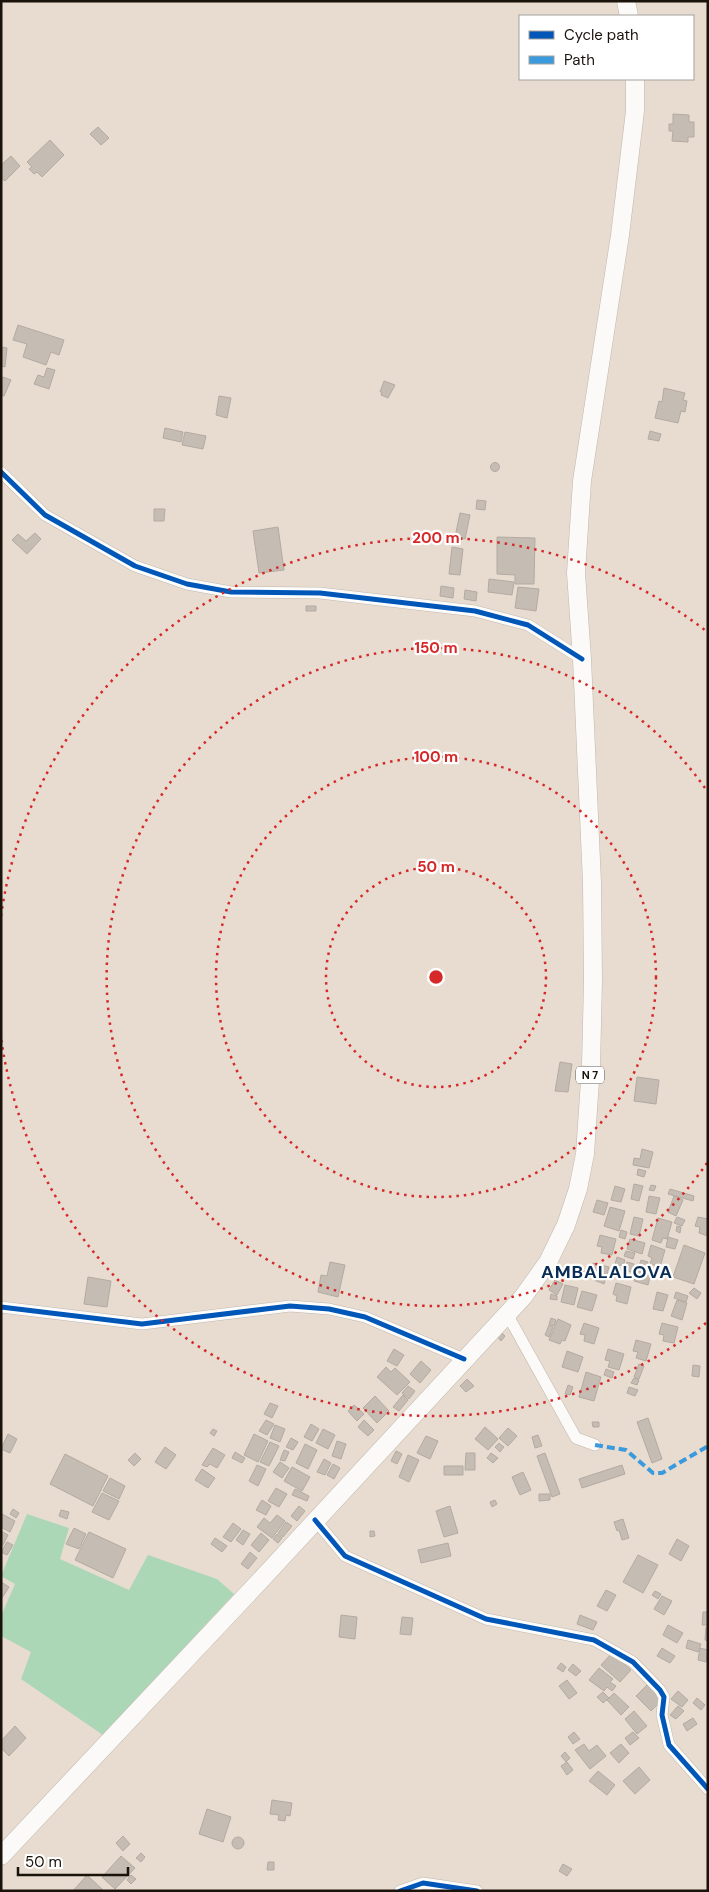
<svg xmlns="http://www.w3.org/2000/svg" width="709" height="1892" font-family="'DM Sans',sans-serif">
  <style>
    .green { fill: #acd7b7 }
    .building { fill: #c5bcb3; stroke: #b4aaa1 }
    .lines { fill: none; stroke-linecap: round; stroke-linejoin: round }
    .minor-casing { stroke: #c0b7ad; stroke-width: 12 }
    .primary-casing { stroke: #c0b7ad; stroke-width: 19 }
    .minor { stroke: #fbfaf8; stroke-width: 11 }
    .primary { stroke: #fbfaf8; stroke-width: 18 }
    .quiet { stroke: #3b9ade; stroke-width: 4; stroke-dasharray: 8 4; stroke-linecap: butt }
    .cycleway-casing { stroke: #fff; stroke-width: 8 }
    .cycleway { stroke: #0057b8; stroke-width: 5 }
    .ring { fill: none; stroke: #d62828; stroke-width: 2.5; stroke-dasharray: 2.5 5 }
    .labels { text-anchor: middle; dominant-baseline: central; stroke-width: 4.5; stroke-linejoin: round; paint-order: stroke }
    .shield { fill: #fff; stroke: #5f5a54; stroke-width: 1 }
    .shield-label { font-size: 11px; font-weight: bold; fill: #1a130b }
    .district-label { font-size: 18px; font-weight: bold; letter-spacing: 1px; fill: #092d54; stroke: #fff }
    .centre { fill: #d62828; stroke: #fff; stroke-width: 2.5 }
    .ring-label { font-size: 15px; text-anchor: middle; font-weight: bold; fill: #d62828; stroke: #fff; stroke-width: 4.5; stroke-linejoin: round; paint-order: stroke }
  </style>
  <rect width="100%" height="100%" fill="#e7dccf"/>
  <path class="green" d="M 27,1514 L 69,1528 L 60,1559 L 129,1590 L 148,1555 L 217,1579 L 234,1594 L 103,1735 L 21,1679 L 31,1652 L 1,1636 L 1,1616 L 15,1584 L 1,1576 Z"/>
  <path class="building" d="M 673,114 L 689,115 L 689,122 L 694,122 L 694,137 L 688,137 L 688,142 L 672,141 L 673,131 L 669,131 L 669,124 L 673,124 Z
    M 98,127 L 109,138 L 101,145 L 90,134 Z
    M 50,140 L 64,155 L 42,177 L 37,172 L 34,174 L 29,169 L 32,167 L 27,162 Z
    M 11,156 L 20,166 L 5,181 L 1,178 L 1,165 Z
    M 18,325 L 64,340 L 59,355 L 51,352 L 46,365 L 23,357 L 27,344 L 13,340 Z
    M 1,347 L 7,348 L 5,367 L 1,366 Z
    M 47,368 L 55,370 L 49,389 L 34,384 L 38,375 L 44,377 Z
    M 3,377 L 11,380 L 4,396 L 1,395 L 1,381 Z
    M 384,381 L 395,385 L 388,398 L 381,395 L 382,392 L 380,392 Z
    M 664,388 L 685,393 L 683,400 L 687,401 L 685,412 L 681,411 L 678,423 L 655,418 L 659,401 L 662,402 Z
    M 219,396 L 231,398 L 227,418 L 216,415 Z
    M 165,428 L 183,432 L 181,442 L 163,438 Z
    M 650,431 L 661,434 L 659,441 L 648,439 Z
    M 185,432 L 206,436 L 203,449 L 182,445 Z
    M490.5 467a4.5 4.5 0 1 1 9 0a4.5 4.5 0 1 1-9 0Z
    M 477,500 L 486,501 L 485,510 L 476,509 Z
    M 154,509 L 165,509 L 164,521 L 154,521 Z
    M 460,513 L 470,515 L 465,539 L 455,537 Z
    M 278,527 L 284,570 L 259,573 L 253,531 Z
    M 35,533 L 41,539 L 27,554 L 12,540 L 18,534 L 26,541 Z
    M 497,537 L 535,538 L 534,584 L 515,584 L 515,575 L 497,574 Z
    M 452,547 L 463,549 L 460,575 L 449,574 Z
    M 489,579 L 514,582 L 512,595 L 488,592 Z
    M 441,586 L 454,588 L 453,598 L 440,596 Z
    M 518,587 L 539,589 L 536,611 L 515,608 Z
    M 465,590 L 477,592 L 476,601 L 464,599 Z
    M 306,606 L 316,606 L 316,611 L 306,611 Z
    M 560,1062 L 572,1064 L 568,1092 L 555,1091 Z
    M 637,1077 L 659,1080 L 656,1104 L 634,1101 Z
    M 642,1149 L 653,1152 L 649,1168 L 633,1165 L 634,1158 L 640,1159 Z
    M 638,1169 L 646,1171 L 644,1177 L 637,1175 Z
    M 634,1184 L 643,1186 L 639,1201 L 631,1199 Z
    M 651,1185 L 656,1186 L 654,1191 L 649,1190 Z
    M 615,1186 L 625,1189 L 621,1202 L 611,1200 Z
    M 670,1189 L 694,1196 L 693,1201 L 668,1194 Z
    M 649,1196 L 660,1198 L 656,1214 L 646,1212 Z
    M 674,1196 L 683,1200 L 676,1216 L 668,1212 Z
    M 597,1200 L 608,1203 L 604,1215 L 593,1212 Z
    M 610,1207 L 625,1211 L 619,1231 L 604,1226 Z
    M 634,1217 L 643,1219 L 639,1236 L 630,1234 Z
    M 677,1217 L 685,1220 L 682,1226 L 674,1223 Z
    M 698,1217 L 708,1219 L 708,1236 L 699,1233 L 700,1227 L 695,1226 Z
    M 658,1218 L 672,1222 L 667,1239 L 663,1238 L 661,1243 L 652,1240 Z
    M 677,1226 L 681,1227 L 680,1233 L 676,1231 Z
    M 621,1230 L 627,1232 L 625,1239 L 619,1237 Z
    M 600,1235 L 616,1239 L 612,1255 L 601,1253 L 602,1247 L 597,1246 Z
    M 668,1237 L 678,1240 L 675,1249 L 666,1247 Z
    M 630,1239 L 645,1243 L 642,1254 L 627,1249 Z
    M 651,1245 L 665,1250 L 660,1267 L 650,1264 L 652,1258 L 648,1256 Z
    M 684,1245 L 705,1253 L 694,1284 L 673,1277 Z
    M 626,1251 L 635,1253 L 633,1259 L 624,1256 Z
    M 617,1257 L 625,1260 L 623,1266 L 615,1264 Z
    M 641,1260 L 648,1262 L 646,1271 L 651,1272 L 648,1285 L 634,1281 Z
    M 330,1262 L 345,1265 L 338,1297 L 318,1292 L 321,1275 L 327,1276 Z
    M 627,1262 L 634,1264 L 632,1272 L 624,1270 Z
    M 593,1263 L 609,1267 L 604,1284 L 594,1280 L 595,1275 L 590,1274 Z
    M 567,1270 L 573,1271 L 571,1277 L 565,1276 Z
    M 88,1277 L 111,1281 L 107,1307 L 84,1304 Z
    M 555,1280 L 563,1284 L 557,1295 L 549,1290 Z
    M 616,1283 L 631,1287 L 627,1304 L 616,1301 L 617,1296 L 613,1294 Z
    M 565,1285 L 578,1288 L 574,1305 L 561,1302 Z
    M 694,1288 L 701,1293 L 697,1299 L 689,1293 Z
    M 582,1291 L 597,1295 L 592,1311 L 577,1307 Z
    M 657,1292 L 668,1295 L 663,1311 L 653,1309 Z
    M 676,1292 L 688,1296 L 686,1302 L 674,1298 Z
    M 551,1294 L 557,1296 L 557,1300 L 550,1299 Z
    M 677,1300 L 687,1303 L 682,1320 L 671,1316 Z
    M 551,1318 L 556,1320 L 554,1326 L 549,1324 Z
    M 558,1319 L 571,1325 L 565,1341 L 562,1340 L 560,1344 L 549,1340 Z
    M 584,1323 L 599,1328 L 594,1344 L 584,1341 L 585,1335 L 580,1334 Z
    M 662,1323 L 678,1327 L 674,1343 L 663,1341 L 664,1335 L 659,1334 Z
    M 549,1325 L 553,1327 L 549,1337 L 545,1335 Z
    M 502,1333 L 505,1336 L 501,1341 L 498,1337 Z
    M 636,1340 L 651,1344 L 646,1361 L 636,1358 L 638,1352 L 633,1351 Z
    M 394,1349 L 404,1355 L 397,1366 L 387,1361 Z
    M 608,1349 L 624,1354 L 619,1370 L 608,1367 L 610,1361 L 605,1360 Z
    M 567,1351 L 583,1357 L 578,1372 L 562,1367 Z
    M 421,1361 L 431,1370 L 420,1383 L 410,1374 Z
    M 639,1364 L 644,1366 L 639,1379 L 634,1377 Z
    M 693,1365 L 700,1366 L 699,1377 L 692,1376 Z
    M 386,1367 L 391,1372 L 395,1368 L 410,1382 L 397,1395 L 377,1377 Z
    M 606,1369 L 614,1372 L 612,1378 L 604,1375 Z
    M 586,1372 L 601,1377 L 594,1401 L 579,1397 Z
    M 634,1378 L 639,1380 L 637,1385 L 631,1383 Z
    M 467,1379 L 474,1386 L 466,1392 L 460,1386 Z
    M 568,1385 L 573,1387 L 570,1395 L 565,1394 Z
    M 408,1386 L 415,1391 L 409,1399 L 402,1393 Z
    M 629,1387 L 638,1390 L 635,1396 L 627,1393 Z
    M 403,1395 L 408,1400 L 399,1411 L 393,1407 Z
    M 375,1396 L 389,1411 L 377,1423 L 363,1408 Z
    M 270,1403 L 278,1406 L 272,1418 L 264,1414 Z
    M 354,1405 L 364,1414 L 357,1421 L 348,1411 Z
    M 648,1418 L 662,1459 L 652,1463 L 637,1422 Z
    M 266,1420 L 274,1424 L 267,1435 L 259,1431 Z
    M 364,1420 L 374,1430 L 368,1436 L 358,1427 Z
    M 592,1422 L 599,1422 L 599,1427 L 593,1427 Z
    M 311,1424 L 319,1429 L 312,1441 L 304,1437 Z
    M 275,1425 L 285,1429 L 280,1442 L 270,1438 Z
    M 485,1427 L 498,1439 L 488,1450 L 475,1439 Z
    M 508,1428 L 517,1436 L 508,1446 L 499,1438 Z
    M 213,1429 L 217,1431 L 214,1436 L 210,1433 Z
    M 323,1429 L 335,1435 L 328,1449 L 316,1443 Z
    M 8,1434 L 17,1439 L 10,1453 L 1,1449 Z
    M 254,1434 L 268,1441 L 258,1462 L 244,1455 Z
    M 538,1435 L 542,1446 L 535,1448 L 532,1437 Z
    M 426,1436 L 438,1441 L 430,1459 L 417,1453 Z
    M 291,1438 L 298,1442 L 293,1450 L 286,1447 Z
    M 337,1441 L 346,1444 L 341,1459 L 332,1456 Z
    M 270,1442 L 279,1446 L 269,1466 L 260,1462 Z
    M 499,1443 L 504,1447 L 500,1452 L 495,1447 Z
    M 305,1444 L 317,1450 L 308,1469 L 296,1463 Z
    M 165,1447 L 176,1455 L 166,1469 L 155,1462 Z
    M 213,1448 L 225,1455 L 217,1468 L 210,1464 L 207,1467 L 202,1465 Z
    M 284,1450 L 289,1452 L 285,1461 L 280,1460 Z
    M 396,1451 L 402,1454 L 397,1464 L 391,1461 Z
    M 235,1452 L 245,1458 L 242,1463 L 232,1458 Z
    M 135,1453 L 141,1459 L 134,1466 L 128,1460 Z
    M 466,1453 L 475,1453 L 475,1470 L 465,1470 Z
    M 491,1453 L 498,1458 L 493,1463 L 487,1458 Z
    M 545,1453 L 560,1494 L 552,1497 L 537,1456 Z
    M 65,1454 L 108,1476 L 93,1506 L 50,1484 Z
    M 408,1455 L 419,1460 L 409,1482 L 399,1477 Z
    M 324,1459 L 331,1463 L 325,1475 L 317,1472 Z
    M 280,1462 L 289,1468 L 282,1478 L 273,1472 Z
    M 333,1464 L 340,1468 L 334,1479 L 327,1475 Z
    M 257,1465 L 266,1469 L 258,1486 L 249,1481 Z
    M 622,1465 L 625,1474 L 582,1488 L 579,1479 Z
    M 444,1466 L 463,1466 L 463,1475 L 444,1475 Z
    M 292,1467 L 310,1477 L 302,1491 L 284,1481 Z
    M 202,1469 L 215,1478 L 208,1488 L 195,1480 Z
    M 523,1472 L 531,1490 L 520,1495 L 512,1477 Z
    M 110,1478 L 125,1486 L 119,1499 L 103,1491 Z
    M 276,1488 L 287,1494 L 279,1507 L 268,1501 Z
    M 295,1489 L 309,1496 L 307,1501 L 292,1495 Z
    M 102,1493 L 119,1501 L 109,1520 L 92,1512 Z
    M 539,1494 L 550,1494 L 550,1500 L 539,1501 Z
    M 262,1500 L 271,1506 L 266,1515 L 256,1510 Z
    M 495,1500 L 497,1504 L 492,1507 L 490,1502 Z
    M 299,1506 L 305,1511 L 297,1521 L 291,1516 Z
    M 450,1506 L 458,1533 L 444,1537 L 436,1511 Z
    M 13,1509 L 19,1513 L 16,1518 L 10,1514 Z
    M 61,1510 L 69,1512 L 67,1519 L 59,1516 Z
    M 2,1514 L 15,1521 L 10,1532 L 1,1527 Z
    M 277,1515 L 285,1521 L 272,1538 L 257,1527 L 264,1518 L 270,1523 Z
    M 623,1519 L 629,1538 L 622,1540 L 619,1530 L 617,1531 L 614,1522 Z
    M 286,1522 L 292,1526 L 283,1537 L 278,1533 Z
    M 233,1523 L 241,1529 L 231,1542 L 223,1537 Z
    M 74,1528 L 86,1534 L 79,1549 L 66,1544 Z
    M 243,1530 L 250,1534 L 243,1545 L 236,1540 Z
    M 1,1531 L 8,1535 L 3,1545 L 1,1545 Z
    M 370,1531 L 374,1531 L 375,1536 L 370,1537 Z
    M 89,1532 L 126,1549 L 113,1578 L 75,1560 Z
    M 261,1533 L 269,1540 L 259,1552 L 251,1545 Z
    M 277,1534 L 282,1538 L 278,1543 L 273,1539 Z
    M 215,1538 L 227,1546 L 222,1552 L 211,1544 Z
    M 677,1539 L 689,1546 L 681,1561 L 669,1554 Z
    M 7,1542 L 13,1545 L 7,1555 L 1,1552 Z
    M 448,1543 L 451,1556 L 421,1563 L 418,1550 Z
    M 250,1552 L 257,1558 L 248,1569 L 241,1564 Z
    M 638,1555 L 658,1565 L 643,1593 L 623,1582 Z
    M 1,1582 L 9,1587 L 2,1598 L 1,1598 Z
    M 606,1590 L 616,1595 L 607,1611 L 597,1606 Z
    M 655,1591 L 661,1594 L 658,1599 L 652,1595 Z
    M 662,1596 L 672,1601 L 664,1615 L 654,1609 Z
    M 703,1612 L 708,1612 L 708,1625 L 702,1625 Z
    M 341,1615 L 357,1617 L 355,1639 L 339,1637 Z
    M 580,1615 L 597,1622 L 593,1630 L 577,1624 Z
    M 402,1617 L 413,1618 L 411,1635 L 400,1634 Z
    M 668,1625 L 683,1633 L 677,1643 L 663,1635 Z
    M 706,1627 L 708,1627 L 708,1641 L 705,1640 Z
    M 688,1640 L 701,1644 L 698,1652 L 686,1648 Z
    M 662,1648 L 675,1656 L 670,1663 L 657,1656 Z
    M 700,1648 L 708,1650 L 706,1662 L 698,1660 Z
    M 612,1653 L 631,1670 L 620,1682 L 601,1665 Z
    M 561,1663 L 566,1667 L 563,1672 L 557,1668 Z
    M 573,1664 L 581,1671 L 576,1676 L 568,1670 Z
    M 599,1668 L 613,1679 L 610,1682 L 616,1686 L 612,1691 L 607,1687 L 604,1691 L 589,1680 Z
    M 567,1680 L 577,1693 L 569,1699 L 559,1686 Z
    M 647,1685 L 662,1700 L 651,1711 L 636,1696 Z
    M 678,1691 L 688,1700 L 682,1707 L 671,1699 Z
    M 603,1692 L 609,1698 L 603,1703 L 597,1697 Z
    M 614,1693 L 629,1707 L 621,1715 L 607,1700 Z
    M 697,1698 L 705,1705 L 701,1710 L 693,1703 Z
    M 678,1706 L 684,1711 L 676,1719 L 670,1715 Z
    M 634,1711 L 647,1726 L 637,1734 L 625,1719 Z
    M 693,1718 L 697,1724 L 687,1731 L 683,1724 Z
    M 15,1726 L 26,1738 L 9,1756 L 1,1748 L 1,1741 Z
    M 574,1732 L 580,1739 L 573,1744 L 568,1737 Z
    M 633,1732 L 639,1738 L 630,1745 L 625,1738 Z
    M 584,1744 L 589,1751 L 597,1745 L 606,1756 L 590,1769 L 575,1750 Z
    M 621,1744 L 629,1753 L 619,1763 L 610,1753 Z
    M 565,1752 L 570,1758 L 566,1762 L 561,1756 Z
    M 567,1762 L 573,1770 L 567,1775 L 561,1766 Z
    M 639,1767 L 650,1780 L 635,1794 L 623,1781 Z
    M 598,1771 L 615,1785 L 607,1795 L 589,1781 Z
    M 272,1800 L 292,1803 L 290,1816 L 286,1815 L 285,1821 L 278,1820 L 279,1815 L 270,1814 Z
    M 207,1809 L 231,1817 L 223,1842 L 199,1834 Z
    M 123,1836 L 130,1844 L 123,1851 L 116,1843 Z
    M232 1843a6 6 0 1 1 12 0a6 6 0 1 1-12 0Z
    M 141,1853 L 145,1857 L 141,1862 L 136,1858 Z
    M 121,1856 L 135,1868 L 115,1889 L 102,1877 Z
    M 268,1862 L 274,1862 L 274,1870 L 267,1870 Z
    M 563,1864 L 572,1869 L 567,1876 L 559,1871 Z
    M 87,1875 L 104,1891 L 73,1891 Z
    M 131,1875 L 136,1879 L 131,1884 L 127,1880 Z"/>
  <g class="lines">
    <defs>
      <path id="minor" d="M 1,472 L 45,515 L 135,566 L 187,584 L 231,592 L 320,593 L 475,611 L 528,625 L 582,659
        M 1,1307 L 142,1324 L 290,1306 L 329,1309 L 365,1317 L 464,1359
        M 507,1314 L 576,1438 L 595,1445
        M 315,1520 L 345,1556 L 486,1619 L 594,1640 L 633,1662 L 660,1690 L 664,1697 L 662,1715 L 669,1745 L 708,1789
        M 400,1891 L 423,1883 L 477,1891"/>
      <path id="primary" d="M 626,1 L 629,16
        M 1,1856 L 256,1585 L 523,1297 L 548,1262 L 566,1225 L 578,1189 L 585,1154 L 591,1066 L 593,980 L 592,883 L 582,659 L 576,573 L 582,481 L 620,235 L 635,111 L 635,79"/>
    </defs>
    <use href="#minor" class="minor-casing"/>
    <use href="#primary" class="primary-casing"/>
    <use href="#minor" class="minor"/>
    <use href="#primary" class="primary"/>
    <path class="quiet" d="M 595,1445 L 626,1450 L 653,1473 L 662,1473 L 708,1446"/>
    <defs>
      <path id="cycleway" d="M 1,472 L 45,515 L 135,566 L 187,584 L 231,592 L 320,593 L 475,611 L 528,625 L 582,659
        M 1,1307 L 142,1324 L 290,1306 L 329,1309 L 365,1317 L 464,1359
        M 315,1520 L 345,1556 L 486,1619 L 594,1640 L 633,1662 L 660,1690 L 664,1697 L 662,1715 L 669,1745 L 708,1789
        M 400,1891 L 423,1883 L 477,1891"/>
    </defs>
    <use href="#cycleway" class="cycleway-casing"/>
    <use href="#cycleway" class="cycleway"/>
  </g>
  <g class="ring">
    <circle cx="436" cy="977" r="110"/>
    <circle cx="436" cy="977" r="220"/>
    <path d="M707 1163A329 329 0 1 1 707 791"/>
    <path d="M706 1323A439 439 0 0 1 1 1038M1 916A439 439 0 0 1 706 631"/>
  </g>
  <g class="labels">
    <rect class="shield" x="576" y="1066.5" width="28" height="17" rx="4"/>
    <g class="shield-label">
      <text x="590" y="1075">N 7</text>
    </g>
    <g class="district-label">
      <text x="607" y="1272">AMBALALOVA</text>
    </g>
  </g>
  <circle cx="436" cy="977" r="8" class="centre"/>
  <g class="ring-label">
    <text x="436" y="543">200 m</text>
    <text x="436" y="653">150 m</text>
    <text x="436" y="762">100 m</text>
    <text x="436" y="872">50 m</text>
  </g>
  <rect width="709" height="1892" fill="none" stroke="#1a130b" stroke-width="5"/>
  <rect x="519" y="15" width="175" height="65" fill="#ffffff" stroke="#a3a19d"/>
  <rect x="529" y="31" width="25" height="8" fill="#0057b8" stroke="#a3a19d"/>
  <text x="564" y="40" font-size="15" fill="#1a130b">Cycle path</text>
  <rect x="529" y="56" width="25" height="8" fill="#3b9ade" stroke="#a3a19d"/>
  <text x="564" y="65" font-size="15" fill="#1a130b">Path</text>
  <path d="M18 1867v8h110v-8" fill="none" stroke="#1a130b" stroke-width="2.5"/>
  <text x="25" y="1867" font-size="15" fill="#1a130b" stroke="#ffffff" stroke-width="4" paint-order="stroke">50 m</text>
</svg>
